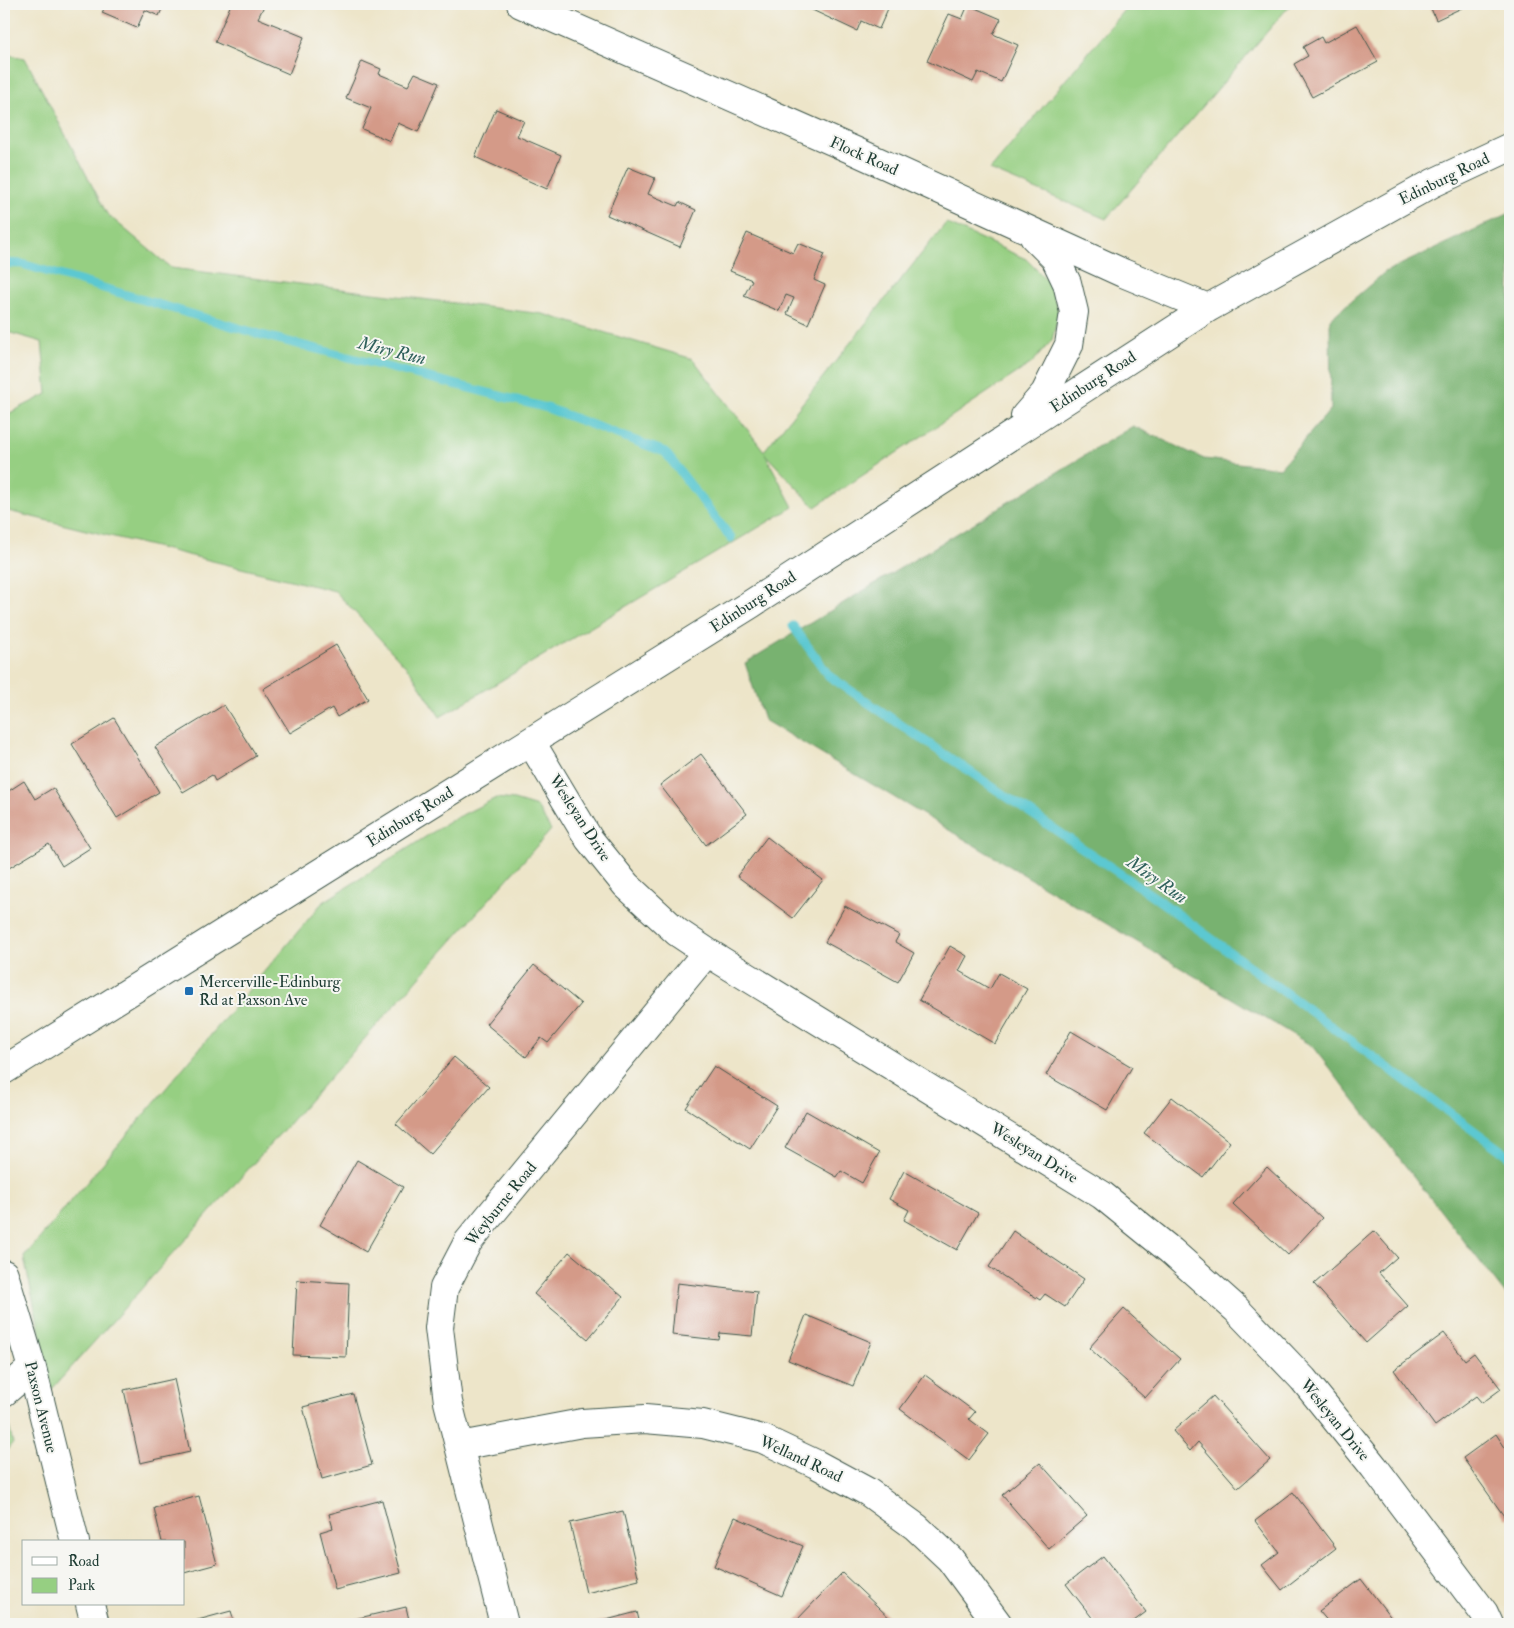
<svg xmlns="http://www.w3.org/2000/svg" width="1514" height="1628" font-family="'IM FELL Double Pica',serif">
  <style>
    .green { fill: #96cf82; stroke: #5a865b }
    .forest { fill: #78b270; stroke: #4c7852 }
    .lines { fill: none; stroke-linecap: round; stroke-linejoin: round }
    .stream { stroke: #5bc8d1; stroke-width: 9 }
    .building { fill: #d49a88 }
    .minor-casing { stroke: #3e564a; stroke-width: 30 }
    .major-casing { stroke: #3e564a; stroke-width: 30 }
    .minor { stroke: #fff; stroke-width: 28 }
    .major { stroke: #fff; stroke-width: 28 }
    .poi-dot { fill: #1f6fb2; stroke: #f6f6f2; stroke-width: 2 }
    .labels { text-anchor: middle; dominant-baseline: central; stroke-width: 4; stroke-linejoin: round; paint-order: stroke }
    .street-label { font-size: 16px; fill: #1f3d34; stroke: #f6f6f2 }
    .poi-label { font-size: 16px; fill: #1f3d34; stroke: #f6f6f2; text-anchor: start }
    .water-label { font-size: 18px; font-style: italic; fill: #2e605b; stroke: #f6f6f2 }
  </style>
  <rect width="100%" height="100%" fill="#f6f6f2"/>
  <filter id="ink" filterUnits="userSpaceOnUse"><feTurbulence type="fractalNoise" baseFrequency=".02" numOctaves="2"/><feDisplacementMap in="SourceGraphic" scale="10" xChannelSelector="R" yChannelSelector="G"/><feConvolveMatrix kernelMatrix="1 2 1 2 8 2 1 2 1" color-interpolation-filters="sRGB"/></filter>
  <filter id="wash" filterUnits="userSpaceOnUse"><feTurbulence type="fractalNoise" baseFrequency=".0096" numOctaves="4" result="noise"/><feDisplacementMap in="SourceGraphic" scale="20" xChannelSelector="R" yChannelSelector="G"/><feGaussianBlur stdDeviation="1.12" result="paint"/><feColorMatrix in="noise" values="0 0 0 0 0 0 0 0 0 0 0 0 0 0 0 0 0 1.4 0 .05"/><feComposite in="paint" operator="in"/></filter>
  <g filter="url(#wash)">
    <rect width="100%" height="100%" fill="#ede5c9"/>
    <path class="green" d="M 1129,4 L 1291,4 L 1106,219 L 990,170 Z
      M 4,54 L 25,58 L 107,214 L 171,268 L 543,314 L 693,359 L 764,451 L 946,223 L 1026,259 L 1049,282 L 1059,313 L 1052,340 L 1032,363 L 815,507 L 765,454 L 793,507 L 440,717 L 411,672 L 335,591 L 4,510 L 4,416 L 47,394 L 42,342 L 4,331 Z
      M 496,798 L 514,800 L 537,807 L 551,830 L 52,1389 L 24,1257 L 322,903 L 452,820 Z
      M 4,1405 L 13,1443 L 4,1456 Z"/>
    <path class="forest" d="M 1510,213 L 1510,1300 L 1312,1046 L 764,720 L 745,663 L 1133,426 L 1204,459 L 1280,468 L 1331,409 L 1330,319 L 1385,272 Z"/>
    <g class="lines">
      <path class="stream" d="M 4,263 L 22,264 L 262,335 L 547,408 L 665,452 L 731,538
        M 793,626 L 829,676 L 1153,896 L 1510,1157"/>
    </g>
    <g id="blocks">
      <path class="building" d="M 106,4 L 164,4 L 159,16 L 145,10 L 137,28 L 102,13 Z
        M 231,4 L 265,4 L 258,18 L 304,37 L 289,74 L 215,42 Z
        M 810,4 L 890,4 L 879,29 L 861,21 L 857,31 L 808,8 Z
        M 1429,4 L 1470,4 L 1436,20 Z
        M 968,5 L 1001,19 L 993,34 L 1018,45 L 1001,82 L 978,72 L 973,82 L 927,61 L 949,14 L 962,19 Z
        M 1357,25 L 1378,62 L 1312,97 L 1294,64 L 1308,56 L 1303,47 L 1321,37 L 1324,43 Z
        M 362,61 L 381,69 L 379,74 L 408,86 L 415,73 L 439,83 L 418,132 L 398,123 L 390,141 L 362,129 L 371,108 L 346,98 Z
        M 496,109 L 524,121 L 517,136 L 561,155 L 547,189 L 475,157 Z
        M 628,167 L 655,178 L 648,194 L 677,206 L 679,202 L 696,210 L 680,247 L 607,215 Z
        M 747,233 L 793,253 L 798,243 L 825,254 L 814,280 L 825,285 L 808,324 L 787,314 L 794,298 L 786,295 L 779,311 L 744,296 L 752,280 L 730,271 Z
        M 336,645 L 368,699 L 337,717 L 332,708 L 290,733 L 263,689 Z
        M 224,705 L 256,756 L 215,781 L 212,775 L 183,792 L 155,747 Z
        M 114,718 L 159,792 L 117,818 L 72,744 Z
        M 701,754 L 747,814 L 706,845 L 660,785 Z
        M 24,781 L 35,799 L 53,788 L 90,848 L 62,866 L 49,844 L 4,871 L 4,794 Z
        M 767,837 L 823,880 L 793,918 L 737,876 Z
        M 845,906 L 899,935 L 895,942 L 914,953 L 898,982 L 825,942 Z
        M 950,946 L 967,956 L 959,971 L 990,989 L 999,973 L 1027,989 L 995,1044 L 919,1000 Z
        M 534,965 L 581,1004 L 548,1043 L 541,1038 L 526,1057 L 486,1024 Z
        M 1071,1031 L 1132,1067 L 1107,1110 L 1046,1075 Z
        M 454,1057 L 489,1087 L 430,1154 L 396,1124 Z
        M 714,1066 L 777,1106 L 750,1149 L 686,1108 Z
        M 1172,1097 L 1230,1142 L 1203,1177 L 1144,1133 Z
        M 806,1111 L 879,1153 L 862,1183 L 841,1171 L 837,1177 L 785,1148 Z
        M 357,1160 L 403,1187 L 366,1252 L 320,1225 Z
        M 1267,1167 L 1322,1218 L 1288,1255 L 1233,1204 Z
        M 904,1171 L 978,1213 L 957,1250 L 904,1220 L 909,1210 L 889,1199 Z
        M 1013,1231 L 1084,1279 L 1065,1307 L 1045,1294 L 1040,1300 L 989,1267 Z
        M 1374,1231 L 1397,1257 L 1379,1273 L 1408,1306 L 1366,1343 L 1314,1284 Z
        M 569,1252 L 623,1297 L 588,1339 L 534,1294 Z
        M 297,1280 L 349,1283 L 346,1357 L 293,1355 Z
        M 677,1283 L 757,1292 L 752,1336 L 720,1333 L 719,1340 L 672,1335 Z
        M 1124,1309 L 1180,1359 L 1145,1398 L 1089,1348 Z
        M 806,1315 L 871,1342 L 853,1386 L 788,1360 Z
        M 1444,1333 L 1465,1360 L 1474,1353 L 1501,1389 L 1482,1403 L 1476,1396 L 1435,1426 L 1394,1370 Z
        M 925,1375 L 975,1412 L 969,1419 L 989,1434 L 969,1460 L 900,1409 Z
        M 174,1379 L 190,1452 L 140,1463 L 124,1390 Z
        M 353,1394 L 372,1465 L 322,1479 L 303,1407 Z
        M 1213,1396 L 1270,1460 L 1238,1488 L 1198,1442 L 1190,1451 L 1173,1431 Z
        M 1496,1434 L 1510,1455 L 1510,1516 L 1506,1519 L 1463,1458 Z
        M 1040,1463 L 1087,1516 L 1049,1549 L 1002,1495 Z
        M 1293,1492 L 1336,1548 L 1282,1590 L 1262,1565 L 1279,1552 L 1255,1521 Z
        M 199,1496 L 217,1564 L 184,1573 L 184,1542 L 162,1542 L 154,1508 Z
        M 382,1500 L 401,1573 L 335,1590 L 320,1532 L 333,1528 L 329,1514 Z
        M 623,1511 L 639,1580 L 586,1593 L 570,1523 Z
        M 735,1517 L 803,1546 L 782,1596 L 714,1566 Z
        M 1103,1556 L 1146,1612 L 1130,1624 L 1097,1624 L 1066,1584 Z
        M 842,1573 L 896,1624 L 795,1624 L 794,1623 Z
        M 1361,1579 L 1396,1624 L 1330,1624 L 1319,1611 Z
        M 406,1607 L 410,1624 L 342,1624 L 342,1622 Z
        M 231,1611 L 235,1624 L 183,1624 Z
        M 637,1612 L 640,1624 L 591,1624 Z"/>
    </g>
  </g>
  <g filter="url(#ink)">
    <use href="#blocks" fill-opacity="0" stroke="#3e564a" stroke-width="1"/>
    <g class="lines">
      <defs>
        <path id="minor" d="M 531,742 L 589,839 L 626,885 L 677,932 L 707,952 L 1102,1195 L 1171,1251 L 1236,1309 L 1303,1379 L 1374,1467 L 1484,1613 L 1489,1624
          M 4,1274 L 32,1368 L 75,1542
          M 4,1392 L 32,1368
          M 460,1446 L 582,1423 L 645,1419 L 703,1424 L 763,1439 L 816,1464 L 868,1492 L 916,1527 L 950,1559 L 998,1624
          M 90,1604 L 95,1624
          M 504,1624 L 448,1402 L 439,1328 L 444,1288 L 468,1242 L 707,952"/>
        <path id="major" d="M 521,4 L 855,151 L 1123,273 L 1208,308
          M 1025,416 L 1045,393 L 1069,345 L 1074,312 L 1067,283 L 1055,258 L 1034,237
          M 4,1070 L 751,604 L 1208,308 L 1433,183 L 1510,147"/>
      </defs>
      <use href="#minor" class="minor-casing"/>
      <use href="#major" class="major-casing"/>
      <use href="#minor" class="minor"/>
      <use href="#major" class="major"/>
    </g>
  </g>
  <rect class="poi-dot" x="184" y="986" width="10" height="10" rx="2.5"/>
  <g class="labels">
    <g class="street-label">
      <text transform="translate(864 156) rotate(24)">Flock Road</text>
      <text transform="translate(1444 179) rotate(-26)">Edinburg Road</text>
      <text transform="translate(1093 382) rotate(-33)">Edinburg Road</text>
      <text transform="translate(753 602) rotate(-33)">Edinburg Road</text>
      <text transform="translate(410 817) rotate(-32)">Edinburg Road</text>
      <text transform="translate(580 818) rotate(57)">Wesleyan Drive</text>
      <text transform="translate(1034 1153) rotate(32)">Wesleyan Drive</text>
      <text transform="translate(501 1204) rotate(-51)">Weyburne Road</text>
      <text transform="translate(41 1407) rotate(76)">Paxson Avenue</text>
      <text transform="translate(1335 1420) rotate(51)">Wesleyan Drive</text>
      <text transform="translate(801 1459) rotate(25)">Welland Road</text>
    </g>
    <g class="poi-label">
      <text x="199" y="982">Mercerville-Edinburg<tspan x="199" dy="18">Rd at Paxson Ave</tspan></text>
    </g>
    <g class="water-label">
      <text transform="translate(392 351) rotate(14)">Miry Run</text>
      <text transform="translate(1157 880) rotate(35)">Miry Run</text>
    </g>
  </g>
  <rect width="1514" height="1628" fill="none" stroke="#f6f6f2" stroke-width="20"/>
  <rect x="22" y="1540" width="162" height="65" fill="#f6f6f2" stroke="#a0aca6"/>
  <rect x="32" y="1557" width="25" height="8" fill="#ffffff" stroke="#a0aca6"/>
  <text x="68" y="1566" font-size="15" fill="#1f3d34">Road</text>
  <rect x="32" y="1578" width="25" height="15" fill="#96cf82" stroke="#a0aca6"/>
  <text x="68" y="1590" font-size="15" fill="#1f3d34">Park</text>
</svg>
